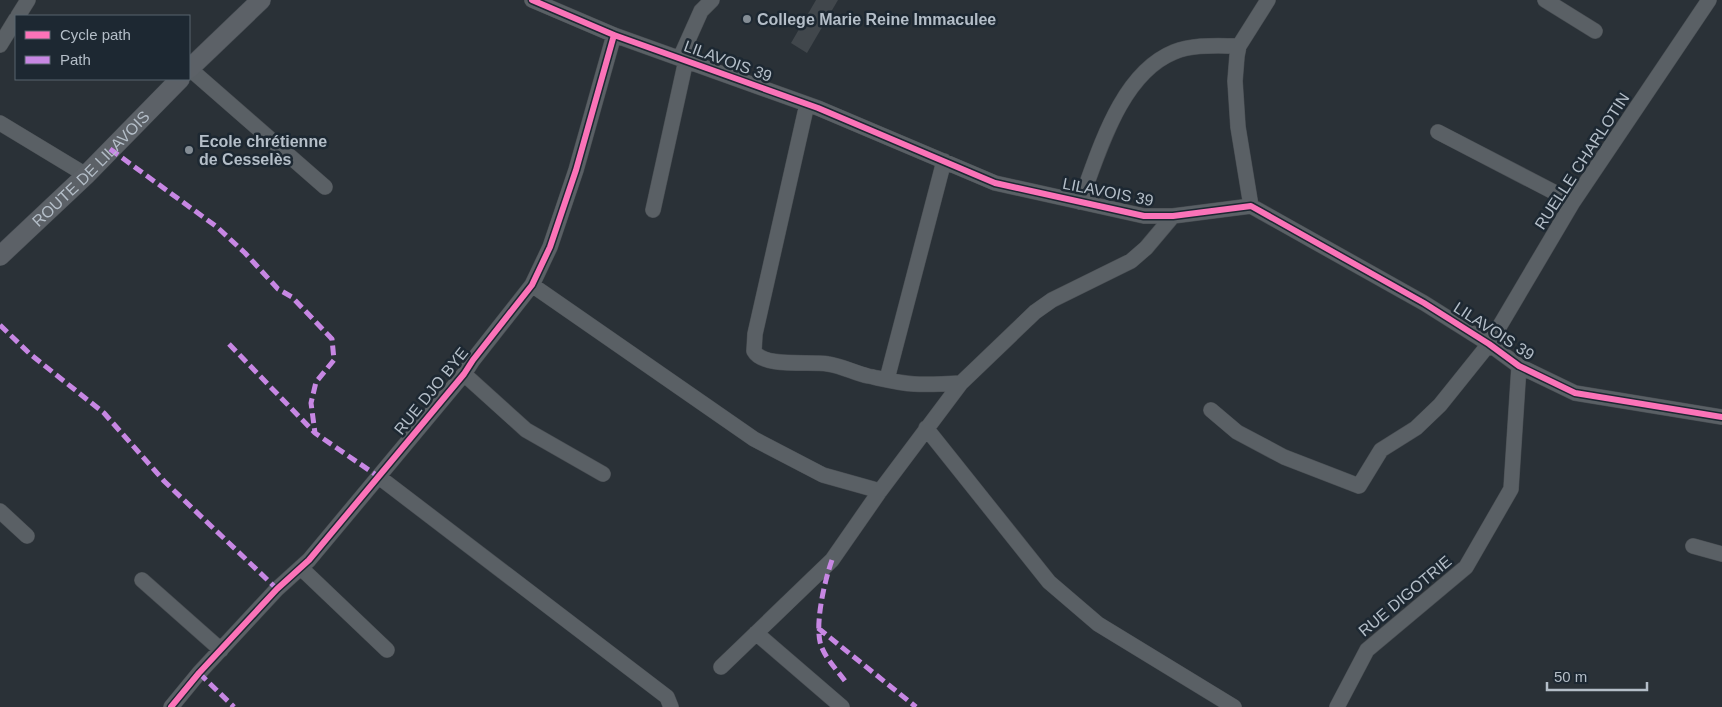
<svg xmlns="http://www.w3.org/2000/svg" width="1722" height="707" font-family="Helvetica,sans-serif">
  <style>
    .building { fill: #41474c }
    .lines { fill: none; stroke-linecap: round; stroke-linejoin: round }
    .minor-casing { stroke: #484d52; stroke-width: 16 }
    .major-casing { stroke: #484e54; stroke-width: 20 }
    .minor { stroke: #5a6065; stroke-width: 15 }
    .major { stroke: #5c6167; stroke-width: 19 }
    .quiet { stroke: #c787e3; stroke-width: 5; stroke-dasharray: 10 5; stroke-linecap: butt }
    .cycleway-casing { stroke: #1d2832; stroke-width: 9 }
    .cycleway { stroke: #fb73b8; stroke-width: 6 }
    .poi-dot { fill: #848d95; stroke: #1d2832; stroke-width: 2 }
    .labels { text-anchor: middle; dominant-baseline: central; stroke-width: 5; stroke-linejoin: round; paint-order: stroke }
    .poi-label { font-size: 16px; font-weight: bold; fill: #b4bec8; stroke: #1d2832; text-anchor: start }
    .street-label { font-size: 16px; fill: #b4bec8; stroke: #1d2832 }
  </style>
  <rect width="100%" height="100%" fill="#2a3137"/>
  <path class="building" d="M 816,0 L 838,0 L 807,53 L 791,43 Z"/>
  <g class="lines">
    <defs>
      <path id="minor" d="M 532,0 L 614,35 L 818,108 L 995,183 L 1144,216 L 1173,216 L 1251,206 L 1424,303 L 1489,344 L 1519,366 L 1575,393 L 1722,417
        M 1545,0 L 1595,31
        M 18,16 L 28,0
        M 0,45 L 16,19
        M 680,58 L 701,11 L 712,0
        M 190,69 L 325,187
        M 807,104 L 755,334 L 754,351 C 763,368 810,361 828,364 C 842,366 855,373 868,376 C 883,379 899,383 914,384 C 929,385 945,384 961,383
        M 0,123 L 86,175
        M 1438,132 L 1573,202
        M 1080,202 C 1099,152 1120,74 1174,52 C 1194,44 1217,46 1239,46
        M 1251,206 L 1238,127 L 1235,81 L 1237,56 L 1239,46 L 1268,0
        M 653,210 L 686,60
        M 532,285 L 754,439 L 823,475 L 880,491
        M 464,374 L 526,430 L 603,474
        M 887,379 L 944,161
        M 1211,410 L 1237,432 L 1284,457 L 1359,486 L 1381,450 L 1416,428 L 1440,405 L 1489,344 L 1573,202 L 1709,0
        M 926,428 L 1049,582 L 1098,624 L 1234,707
        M 379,477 L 667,697 L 671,707
        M 0,511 L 27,536
        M 1693,546 L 1722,554
        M 301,568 L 387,650
        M 142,580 L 221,650
        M 756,633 L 842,707
        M 721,667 L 832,560 L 880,491 L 961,383 L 1035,312 L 1052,300 L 1131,261 L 1146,248 L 1173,216
        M 171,707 L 199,673 L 277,589 L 309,560 L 464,374 L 473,360 L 532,285 L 550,247 L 576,170 L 614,35
        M 1337,707 L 1367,650 L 1466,567 L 1511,489 L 1519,366"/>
      <g id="major">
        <path d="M 189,69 L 261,0"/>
        <path id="s1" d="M 0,256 L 86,175 L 180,79"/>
      </g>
    </defs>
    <use href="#minor" class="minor-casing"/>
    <use href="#major" class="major-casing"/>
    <use href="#minor" class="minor"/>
    <use href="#major" class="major"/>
    <path class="quiet" d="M 110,149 L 217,227 L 245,253 L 278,289 L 292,297 L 332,339 L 334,360 L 316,382 L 311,403 L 315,433 L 379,477
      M 0,325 L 30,354 L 104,413 L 164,481 L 277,589
      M 229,344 L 315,433
      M 832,560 C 825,579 813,629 822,648 C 827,660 837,670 845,681
      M 818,628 L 916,707
      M 199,673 L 234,707"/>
    <defs>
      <path id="cycleway" d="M 532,0 L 614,35 L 818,108 L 995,183 L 1144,216 L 1173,216 L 1251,206 L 1424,303 L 1489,344 L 1519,366 L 1575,393 L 1722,417
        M 171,707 L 199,673 L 277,589 L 309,560 L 464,374 L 473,360 L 532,285 L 550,247 L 576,170 L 614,35"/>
    </defs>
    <use href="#cycleway" class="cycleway-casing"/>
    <use href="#cycleway" class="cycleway"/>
  </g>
  <g class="poi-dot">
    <circle cx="747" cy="19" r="5"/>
    <circle cx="189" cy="150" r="5"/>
  </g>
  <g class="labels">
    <g class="poi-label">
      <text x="757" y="19">College Marie Reine Immaculee</text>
      <text x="199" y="141">Ecole chrétienne<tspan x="199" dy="18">de Cesselès</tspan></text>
    </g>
    <g class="street-label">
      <text transform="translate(728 61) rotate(20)">LILAVOIS 39</text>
      <text transform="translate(1582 161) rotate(-57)">RUELLE CHARLOTIN</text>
      <text stroke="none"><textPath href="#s1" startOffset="126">ROUTE DE LILAVOIS</textPath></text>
      <text transform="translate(1108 192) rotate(11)">LILAVOIS 39</text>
      <text transform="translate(1494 331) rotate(33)">LILAVOIS 39</text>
      <text transform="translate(431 391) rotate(-51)">RUE DJO BYE</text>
      <text transform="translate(1405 596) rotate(-40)">RUE DIGOTRIE</text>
    </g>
  </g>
  <rect x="15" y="15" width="175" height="65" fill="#1d2832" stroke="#59646e"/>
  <rect x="25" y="31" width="25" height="8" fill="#fb73b8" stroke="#59646e"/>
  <text x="60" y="40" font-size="15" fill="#b4bec8">Cycle path</text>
  <rect x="25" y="56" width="25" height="8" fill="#c787e3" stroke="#59646e"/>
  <text x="60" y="65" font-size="15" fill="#b4bec8">Path</text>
  <path d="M1547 682v8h100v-8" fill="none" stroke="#b4bec8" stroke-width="2.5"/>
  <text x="1554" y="682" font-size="15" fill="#b4bec8" stroke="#1d2832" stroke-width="4" paint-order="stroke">50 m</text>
</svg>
